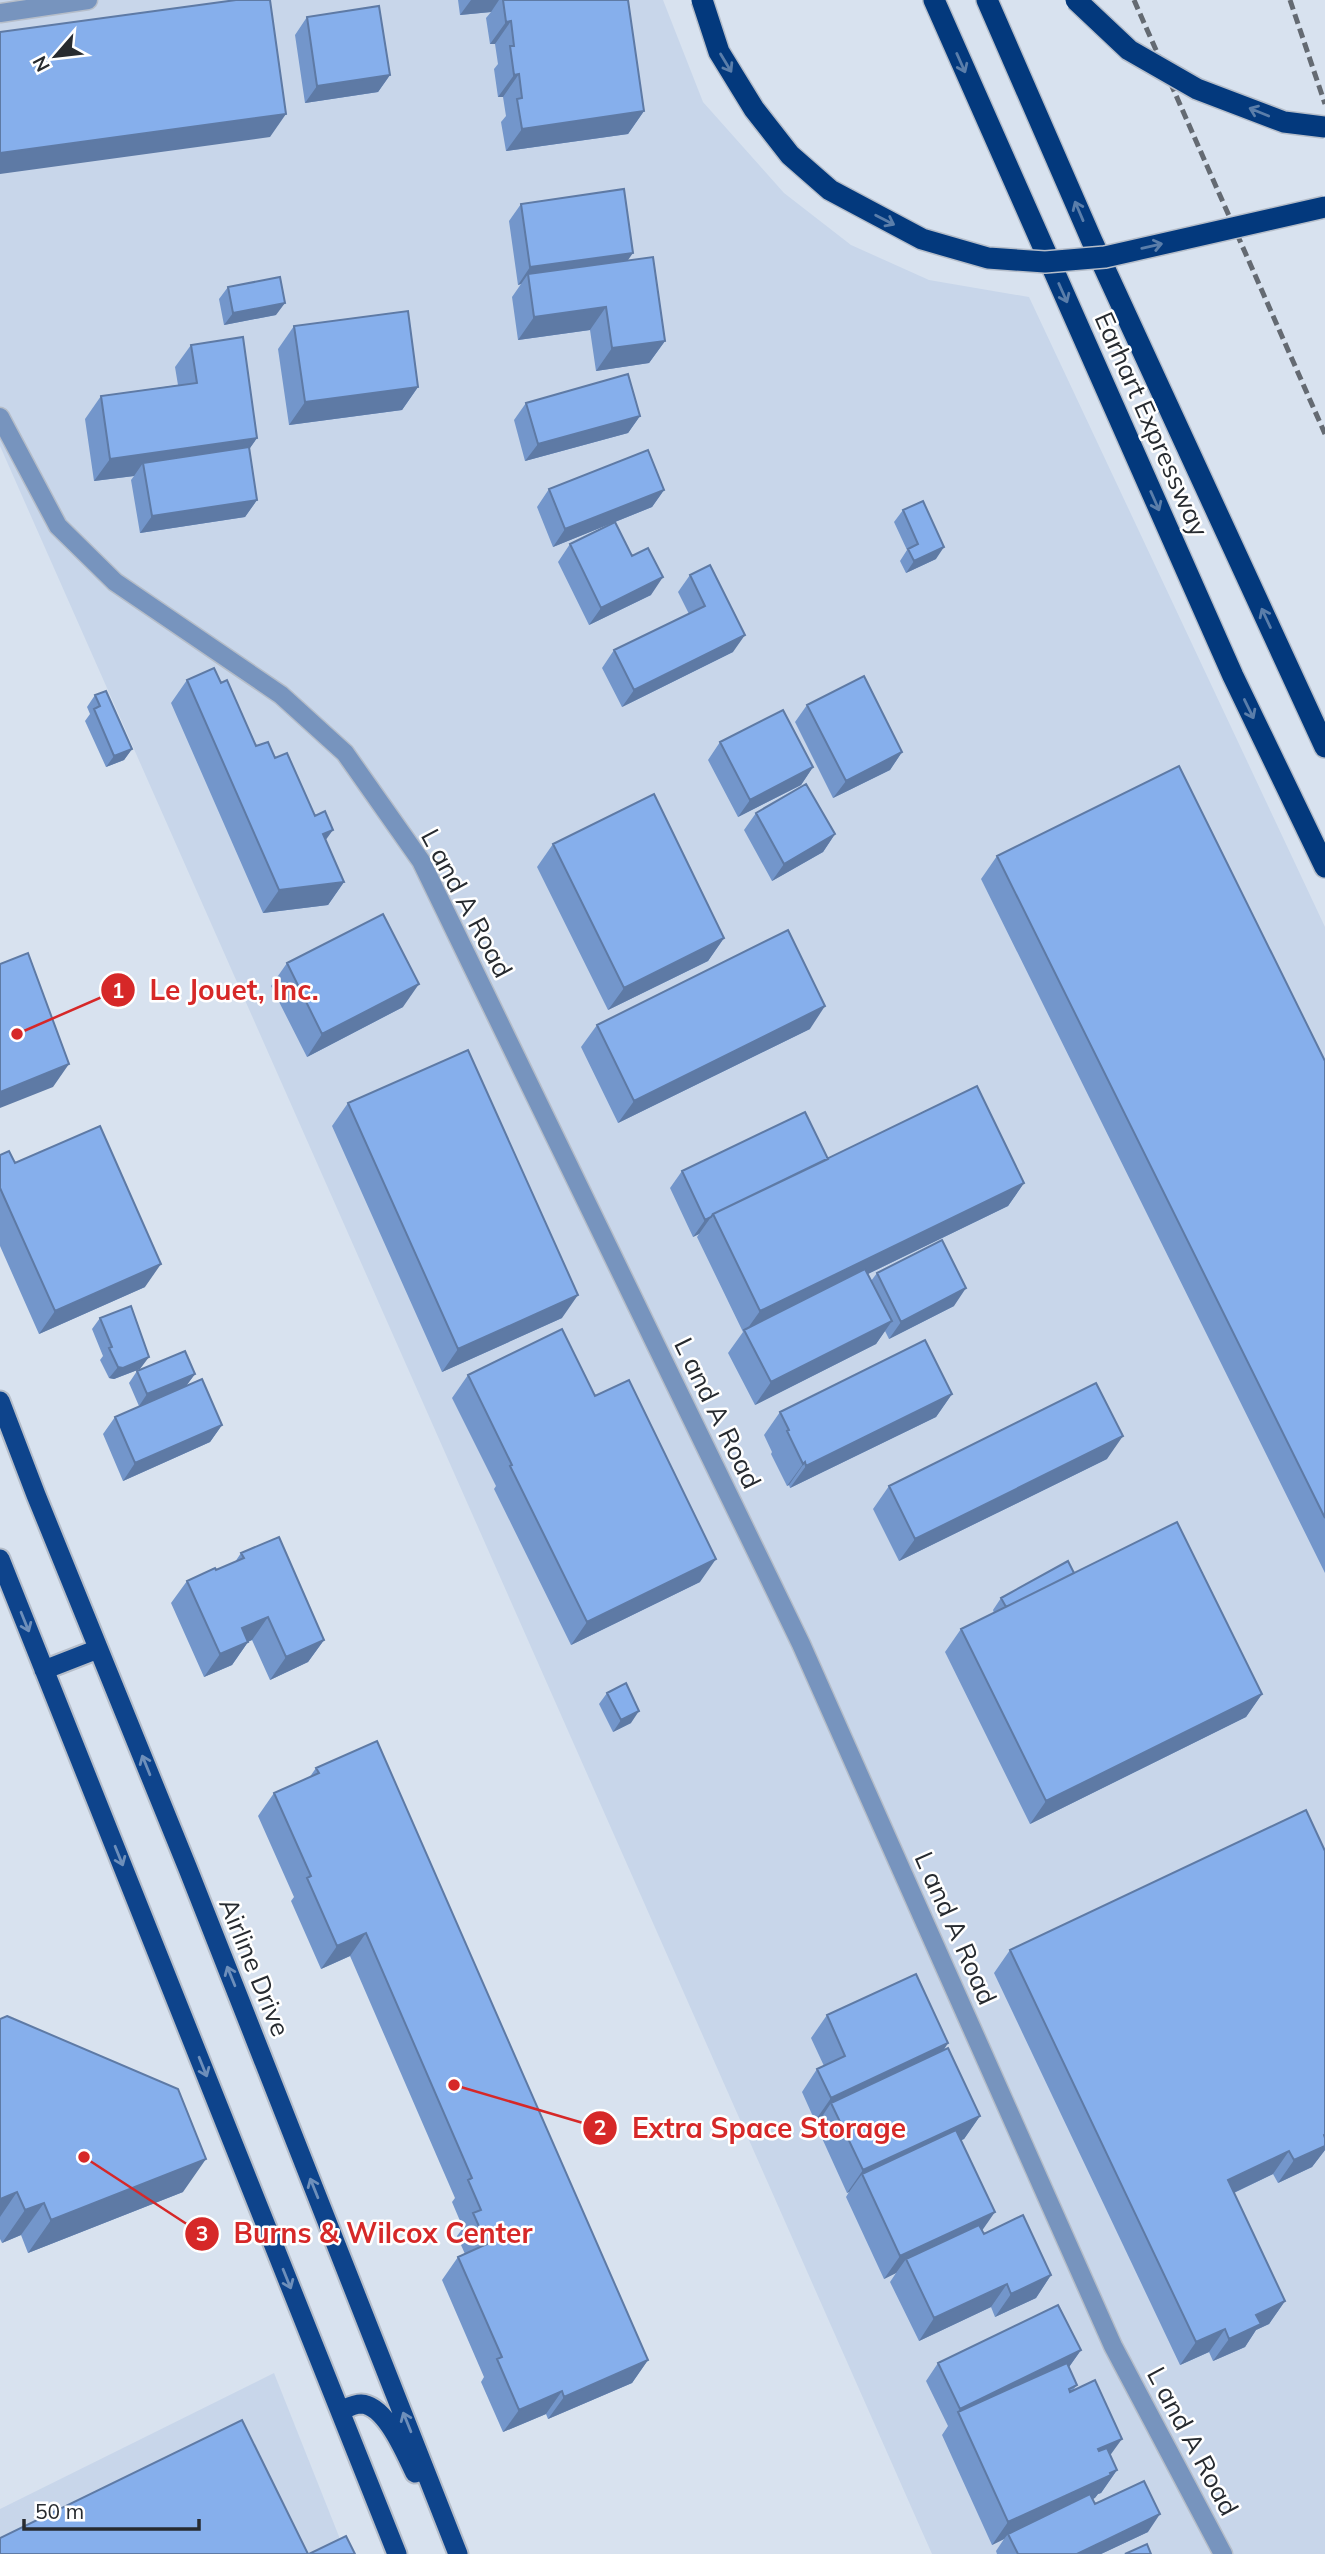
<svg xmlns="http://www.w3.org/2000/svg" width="1325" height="2554" font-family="Mulish,sans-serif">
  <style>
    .built { fill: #c8d6ea }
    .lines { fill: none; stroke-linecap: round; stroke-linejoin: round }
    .minor-casing { stroke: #b5bdc9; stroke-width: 21 }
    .tertiary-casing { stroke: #b5bdc9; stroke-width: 21 }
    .trunk-casing { stroke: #b5bdc9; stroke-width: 23 }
    .motorway-casing { stroke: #b5bdc9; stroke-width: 24 }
    .minor { stroke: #7794be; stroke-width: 18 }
    .tertiary { stroke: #7794be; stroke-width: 18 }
    .trunk { stroke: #0e448c; stroke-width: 19 }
    .motorway { stroke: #03397d; stroke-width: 21 }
    .rail { stroke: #646a72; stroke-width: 5; stroke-dasharray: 10 5; stroke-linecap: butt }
    .motorway-bridge-casing { stroke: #b5bdc9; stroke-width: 24; stroke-linecap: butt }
    .motorway-bridge { stroke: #03397d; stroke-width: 21 }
    .wall { fill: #7396cb }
    .shaded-wall { fill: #5e7aa5 }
    .building { fill: #86afec; stroke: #5e7aa5; stroke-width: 2 }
    .oneway { stroke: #5b7eaa }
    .oneway2 { stroke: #6e8fba }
    .labels { text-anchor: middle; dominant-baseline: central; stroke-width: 5; stroke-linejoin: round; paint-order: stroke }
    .street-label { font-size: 26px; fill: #272b30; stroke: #fff }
    .leader { fill: none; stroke: #d62828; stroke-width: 2.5 }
    .callout-dot { fill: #d62828; stroke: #fff; stroke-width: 2.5 }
    .mark-label { font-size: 21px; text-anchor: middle; font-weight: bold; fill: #fff }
    .callout-label { font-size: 28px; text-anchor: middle; font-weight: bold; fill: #d62828; stroke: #fff; stroke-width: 5; stroke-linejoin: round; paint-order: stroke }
  </style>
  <rect width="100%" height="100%" fill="#d8e2ef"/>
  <path class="built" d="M 0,0 L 663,0 L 703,102 L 784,193 L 851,245 L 929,280 L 1029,297 L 1325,927 L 1325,2554 L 932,2554 L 0,446 Z
    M 274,2373 L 346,2554 L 0,2554 L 0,2509 Z"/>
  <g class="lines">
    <defs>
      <path id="minor" d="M 0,13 L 88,0"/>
      <path id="tertiary" d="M 0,417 L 58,526 L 115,582 L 281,695 L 345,753 L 421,861 L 801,1644 L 1113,2346 L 1223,2554"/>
      <path id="trunk" d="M 0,1401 L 36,1495 L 188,1869 L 458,2554
        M 0,1559 L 397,2554
        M 44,1670 L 98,1649
        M 340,2411 C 347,2408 354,2404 361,2404 C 386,2405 405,2453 415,2473"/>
      <path id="motorway" d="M 934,0 L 1233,676 L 1325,867
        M 987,0 L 1092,241 L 1325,747"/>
    </defs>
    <use href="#minor" class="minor-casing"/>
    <use href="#tertiary" class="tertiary-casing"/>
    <use href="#trunk" class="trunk-casing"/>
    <use href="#motorway" class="motorway-casing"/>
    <use href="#minor" class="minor"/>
    <use href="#tertiary" class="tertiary"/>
    <use href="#trunk" class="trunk"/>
    <use href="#motorway" class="motorway"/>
    <path class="rail" d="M 1134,0 L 1325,434
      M 1290,0 L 1325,104"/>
    <defs>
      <path id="motorway-bridge" d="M 702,0 L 719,52 L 754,109 L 790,155 L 830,190 L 922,239 L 988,258 L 1045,262 L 1105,257 L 1325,207
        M 1076,0 L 1129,50 L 1197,89 L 1284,122 L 1325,127"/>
    </defs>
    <use href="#motorway-bridge" class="motorway-bridge-casing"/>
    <use href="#motorway-bridge" class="motorway-bridge"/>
  </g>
  <path class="wall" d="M 458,0 L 628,0 L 644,111 L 628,134 L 506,151 L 501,122 L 506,116 L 503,97 L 498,97 L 494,69 L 498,64 L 495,44 L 490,44 L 486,18 L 491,12 L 460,15 Z
    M 307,17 L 390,75 L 378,92 L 305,103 L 295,35 Z
    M 521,204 L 628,261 L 665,341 L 649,363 L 596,371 L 590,330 L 518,340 L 512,297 L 521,284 L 518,285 L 509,221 Z
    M 228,287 L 276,315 L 224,325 L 219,299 Z
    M 294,326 L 418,387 L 402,410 L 289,425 L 278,349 Z
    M 191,345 L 257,438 L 249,449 L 257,500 L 245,517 L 140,533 L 131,480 L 134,476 L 94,481 L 85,419 L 101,396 L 178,385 L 175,367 Z
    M 526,403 L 640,416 L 628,433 L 525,461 L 514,420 Z
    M 549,489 L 664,490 L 652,507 L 615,522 L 651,595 L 589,625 L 558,562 L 570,544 L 614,522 L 553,547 L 537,507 Z
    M 903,510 L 936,559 L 906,573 L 900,561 L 907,550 L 894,522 Z
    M 690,575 L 733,652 L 622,707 L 602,668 L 614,650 L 689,614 L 678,592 Z
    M 187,680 L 221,683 L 256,746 L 275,758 L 325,840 L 344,882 L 328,905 L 263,913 L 171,703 Z
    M 95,695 L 132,749 L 124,760 L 106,767 L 85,721 L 90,714 L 87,707 Z
    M 807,705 L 902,752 L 890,770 L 833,798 L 795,722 Z
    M 720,742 L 813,767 L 801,785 L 738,817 L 708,760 Z
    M 756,813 L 835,834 L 823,852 L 772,881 L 744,830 Z
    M 553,844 L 724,938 L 708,961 L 608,1010 L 537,867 Z
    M 997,856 L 1325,1061 L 1325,1573 L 981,879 Z
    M 287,963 L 403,1007 L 307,1057 L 271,986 Z
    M 597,1025 L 810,1029 L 618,1123 L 581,1047 Z
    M 348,1103 L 562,1318 L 442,1372 L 332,1126 Z
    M 0,1155 L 145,1287 L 39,1334 L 0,1246 Z
    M 828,1158 L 1024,1183 L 1008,1206 L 868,1274 L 871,1281 L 877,1273 L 954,1306 L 889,1339 L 885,1331 L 876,1344 L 755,1405 L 728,1353 L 743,1332 L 697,1237 L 699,1234 L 693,1237 L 670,1188 L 682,1171 Z
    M 100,1318 L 140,1369 L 114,1379 L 109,1378 L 100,1360 L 103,1356 L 92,1329 Z
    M 137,1371 L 195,1374 L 186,1386 L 139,1406 L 129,1383 Z
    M 468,1375 L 595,1396 L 700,1582 L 571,1645 L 494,1489 L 496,1486 L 452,1398 Z
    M 952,1394 L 936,1417 L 790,1488 L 789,1485 L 787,1486 L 771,1454 L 772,1452 L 764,1435 L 780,1412 Z
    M 115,1417 L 222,1425 L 210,1442 L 123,1481 L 103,1434 Z
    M 1107,1459 L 899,1561 L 873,1509 L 889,1486 Z
    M 241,1553 L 324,1640 L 308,1662 L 270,1680 L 252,1640 L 248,1642 L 232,1665 L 204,1677 L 171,1603 L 187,1581 L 216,1570 L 235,1562 Z
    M 1074,1573 L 1262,1694 L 1246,1717 L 1030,1824 L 945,1652 L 961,1629 L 994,1613 L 993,1610 L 1001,1598 Z
    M 607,1693 L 631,1723 L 613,1732 L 599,1704 Z
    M 316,1768 L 648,2360 L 632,2383 L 548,2419 L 546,2414 L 503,2432 L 481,2382 L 484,2377 L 442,2280 L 458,2257 L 465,2254 L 457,2236 L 463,2228 L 452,2202 L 455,2198 L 350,1956 L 321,1969 L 291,1901 L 294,1897 L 258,1816 L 274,1793 L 309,1778 Z
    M 1010,1950 L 1325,2150 L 1312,2167 L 1278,2183 L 1273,2174 L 1234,2193 L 1285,2301 L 1269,2324 L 1256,2330 L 1245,2347 L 1213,2361 L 1209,2352 L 1180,2365 L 994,1973 Z
    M 827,2015 L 948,2043 L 943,2051 L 980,2116 L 964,2139 L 961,2140 L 982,2230 L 984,2234 L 1051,2275 L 1036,2298 L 995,2317 L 991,2307 L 919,2341 L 890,2282 L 896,2273 L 884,2279 L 846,2197 L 849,2192 L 847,2193 L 816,2125 L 821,2118 L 815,2121 L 802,2092 L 817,2069 L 824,2066 L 811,2038 Z
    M 0,2019 L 183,2192 L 28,2253 L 21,2235 L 2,2243 L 0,2239 Z
    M 1081,2350 L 1069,2367 L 1077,2385 L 1074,2389 L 1110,2455 L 1117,2470 L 1101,2493 L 1098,2494 L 1093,2499 L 1095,2504 L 1148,2532 L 1101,2554 L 997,2554 L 996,2551 L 1004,2539 L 992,2545 L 942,2435 L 948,2426 L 926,2381 L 938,2363 Z"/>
  <path class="shaded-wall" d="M 471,0 L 499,0 L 491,12 L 460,15 Z
    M 511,21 L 495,44 L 490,44 L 506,22 Z
    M 519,74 L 503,97 L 498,97 L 514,75 Z
    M 390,75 L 378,92 L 305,103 L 317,86 Z
    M 644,111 L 628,134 L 506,151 L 522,129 Z
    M 286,114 L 270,137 L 0,174 L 0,153 Z
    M 633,253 L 621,270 L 528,274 L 521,284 L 518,285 L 530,267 Z
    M 285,303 L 276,315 L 224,325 L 233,313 Z
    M 606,307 L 590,330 L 518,340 L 534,317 Z
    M 665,341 L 649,363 L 596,371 L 612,348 Z
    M 418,387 L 402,410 L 289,425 L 305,402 Z
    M 640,416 L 628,433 L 525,461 L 538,444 Z
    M 257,438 L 241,461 L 143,463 L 134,476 L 94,481 L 110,459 Z
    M 664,490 L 652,507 L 553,547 L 565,529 Z
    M 257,500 L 245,517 L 140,533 L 152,516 Z
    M 944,547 L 936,559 L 906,573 L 914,561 Z
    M 663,577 L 651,595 L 589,625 L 601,608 Z
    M 745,635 L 733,652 L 622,707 L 634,690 Z
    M 132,749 L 124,760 L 106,767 L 114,756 Z
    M 902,752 L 890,770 L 833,798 L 846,781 Z
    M 813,767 L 801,785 L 738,817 L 750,800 Z
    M 333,830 L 317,852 L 323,834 Z
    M 835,834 L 823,852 L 772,881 L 784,864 Z
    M 344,882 L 328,905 L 263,913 L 279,890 Z
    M 724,938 L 708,961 L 608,1010 L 624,988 Z
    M 419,984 L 403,1007 L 307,1057 L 322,1034 Z
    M 825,1006 L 810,1029 L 618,1123 L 634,1101 Z
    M 69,1064 L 53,1087 L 0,1108 L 0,1092 Z
    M 1024,1183 L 1008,1206 L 746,1333 L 745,1332 L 760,1311 Z
    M 711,1217 L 699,1234 L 693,1237 L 705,1220 Z
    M 161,1264 L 145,1287 L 39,1334 L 55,1311 Z
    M 966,1288 L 954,1306 L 889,1339 L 901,1322 Z
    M 578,1295 L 562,1318 L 442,1372 L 458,1349 Z
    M 892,1321 L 876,1344 L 755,1405 L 771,1382 Z
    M 149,1357 L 140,1369 L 114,1379 L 109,1378 L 118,1367 Z
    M 195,1374 L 186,1386 L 139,1406 L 147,1394 Z
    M 952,1394 L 936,1417 L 790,1488 L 806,1466 Z
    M 222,1425 L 210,1442 L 123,1481 L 135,1463 Z
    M 1123,1436 L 1107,1459 L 899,1561 L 915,1539 Z
    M 805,1462 L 789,1485 L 787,1486 L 803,1464 Z
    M 716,1559 L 700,1582 L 571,1645 L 587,1622 Z
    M 268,1617 L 252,1640 L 226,1651 L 242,1628 Z
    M 324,1640 L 308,1662 L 270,1680 L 286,1657 Z
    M 248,1642 L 232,1665 L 204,1677 L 220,1654 Z
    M 1262,1694 L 1246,1717 L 1030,1824 L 1046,1801 Z
    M 639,1711 L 631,1723 L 613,1732 L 621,1720 Z
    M 366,1933 L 350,1956 L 321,1969 L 337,1946 Z
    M 948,2043 L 933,2066 L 831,2103 L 821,2118 L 815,2121 L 831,2098 Z
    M 980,2116 L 964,2139 L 866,2184 L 862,2174 L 849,2192 L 847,2193 L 863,2170 Z
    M 1325,2134 L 1325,2150 L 1312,2167 L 1278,2183 L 1294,2160 Z
    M 1289,2151 L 1273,2174 L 1212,2203 L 1228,2180 Z
    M 206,2159 L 183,2192 L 28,2253 L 51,2220 Z
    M 17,2192 L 0,2217 L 0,2199 Z
    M 44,2203 L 21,2235 L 2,2243 L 25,2210 Z
    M 995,2212 L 979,2235 L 906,2259 L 896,2273 L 884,2279 L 900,2256 Z
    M 1051,2275 L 1036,2298 L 995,2317 L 1011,2294 Z
    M 1007,2284 L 991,2307 L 919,2341 L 934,2318 Z
    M 1285,2301 L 1269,2324 L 1256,2330 L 1245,2347 L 1213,2361 L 1229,2339 L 1256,2315 Z
    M 1225,2329 L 1209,2352 L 1180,2365 L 1196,2342 Z
    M 1081,2350 L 1069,2367 L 958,2412 L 960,2409 Z
    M 648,2360 L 632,2383 L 548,2419 L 564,2397 Z
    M 562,2391 L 546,2414 L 503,2432 L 519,2410 Z
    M 1122,2439 L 1106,2461 L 1098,2449 Z
    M 1117,2470 L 1101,2493 L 1098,2494 L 1095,2498 L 1010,2537 L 1008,2534 L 1004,2539 L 992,2545 L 1008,2522 Z
    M 1160,2514 L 1148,2532 L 1101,2554 L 1077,2554 Z"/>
  <path class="building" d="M 236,0 L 270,0 L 286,114 L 0,153 L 0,32 Z
    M 503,0 L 628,0 L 644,111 L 522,129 L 517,99 L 522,98 L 519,74 L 514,75 L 510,46 L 514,46 L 511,21 L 506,22 Z
    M 379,6 L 390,75 L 317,86 L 307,17 Z
    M 624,189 L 633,253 L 530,267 L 521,204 Z
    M 653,257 L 665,341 L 612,348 L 606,307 L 534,317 L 528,274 Z
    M 280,277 L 285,303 L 233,313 L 228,287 Z
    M 408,311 L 418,387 L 305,402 L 294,326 Z
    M 243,337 L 257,438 L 110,459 L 101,396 L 197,383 L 191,345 Z
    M 628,374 L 640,416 L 538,444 L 526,403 Z
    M 249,447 L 257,500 L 152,516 L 143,463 Z
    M 648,450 L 664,490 L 565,529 L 549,489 Z
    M 923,501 L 944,547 L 914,561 L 908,549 L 918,544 L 903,510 Z
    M 615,522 L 632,556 L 648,548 L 663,577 L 601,608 L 570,544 Z
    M 710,565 L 745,635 L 634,690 L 614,650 L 705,606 L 690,575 Z
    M 214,668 L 221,683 L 227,680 L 256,746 L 268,742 L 275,758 L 287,753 L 315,816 L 325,811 L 333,830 L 323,834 L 344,882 L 279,890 L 187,680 Z
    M 864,676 L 902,752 L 846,781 L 807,705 Z
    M 106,691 L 132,749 L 114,756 L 94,709 L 100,706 L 95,695 Z
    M 783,710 L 813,767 L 750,800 L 720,742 Z
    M 1179,766 L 1325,1061 L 1325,1518 L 997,856 Z
    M 806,784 L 835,834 L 784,864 L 756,813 Z
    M 654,794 L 724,938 L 624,988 L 553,844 Z
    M 383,914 L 419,984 L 322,1034 L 287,963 Z
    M 788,930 L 825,1006 L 634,1101 L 597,1025 Z
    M 28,953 L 69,1064 L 0,1092 L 0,964 Z
    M 468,1050 L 578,1295 L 458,1349 L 348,1103 Z
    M 977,1086 L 1024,1183 L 760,1311 L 713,1214 Z
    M 805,1112 L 828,1159 L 713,1214 L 711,1217 L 705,1220 L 682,1171 Z
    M 100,1126 L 161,1264 L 55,1311 L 0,1188 L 0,1155 L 9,1151 L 15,1163 Z
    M 942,1240 L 966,1288 L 901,1322 L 877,1273 Z
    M 865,1269 L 892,1321 L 771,1382 L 744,1330 Z
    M 131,1306 L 149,1357 L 123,1368 L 118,1367 L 109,1348 L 112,1347 L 100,1318 Z
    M 562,1329 L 595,1396 L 629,1380 L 716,1559 L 587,1622 L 510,1466 L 512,1465 L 468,1375 Z
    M 925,1340 L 952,1394 L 806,1466 L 805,1462 L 803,1464 L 787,1431 L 789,1430 L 780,1412 Z
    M 185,1351 L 195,1374 L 147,1394 L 137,1371 Z
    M 202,1379 L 222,1425 L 135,1463 L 115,1417 Z
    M 1096,1383 L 1123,1436 L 915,1539 L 889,1486 Z
    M 1177,1522 L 1262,1694 L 1046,1801 L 961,1629 Z
    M 279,1537 L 324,1640 L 286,1657 L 268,1617 L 242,1628 L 248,1642 L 220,1654 L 187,1581 L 215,1568 L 216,1570 L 244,1558 L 241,1553 Z
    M 1068,1561 L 1074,1573 L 1006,1607 L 1001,1598 Z
    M 626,1683 L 639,1711 L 621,1720 L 607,1693 Z
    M 377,1741 L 648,2360 L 564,2397 L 562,2391 L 519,2410 L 497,2359 L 502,2357 L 458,2257 L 487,2244 L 473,2213 L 481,2210 L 468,2180 L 472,2178 L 366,1933 L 337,1946 L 307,1878 L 311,1876 L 274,1793 L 319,1773 L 316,1768 Z
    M 1306,1810 L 1325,1851 L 1325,2134 L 1324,2135 L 1325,2138 L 1325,2146 L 1294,2160 L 1289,2151 L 1228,2180 L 1285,2301 L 1256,2315 L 1261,2324 L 1229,2339 L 1225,2329 L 1196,2342 L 1010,1950 Z
    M 916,1974 L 948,2043 L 831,2098 L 817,2069 L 845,2056 L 827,2015 Z
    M 7,2016 L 178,2089 L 206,2159 L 51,2220 L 44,2203 L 25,2210 L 17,2192 L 0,2199 L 0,2019 Z
    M 948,2048 L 980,2116 L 863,2170 L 831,2103 Z
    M 956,2130 L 995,2212 L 900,2256 L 862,2174 Z
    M 1023,2215 L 1051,2275 L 1011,2294 L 1007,2284 L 934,2318 L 906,2259 L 979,2225 L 984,2234 Z
    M 1058,2305 L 1081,2350 L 960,2409 L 938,2363 Z
    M 1067,2363 L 1077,2385 L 1069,2389 L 1070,2392 L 1095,2380 L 1122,2439 L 1098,2449 L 1099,2451 L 1107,2448 L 1117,2470 L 1110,2473 L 1111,2475 L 1008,2522 L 958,2412 Z
    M 242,2420 L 308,2554 L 0,2554 L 0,2538 Z
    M 1144,2481 L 1160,2514 L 1077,2554 L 1018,2554 L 1008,2534 L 1090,2494 L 1095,2504 Z
    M 346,2536 L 355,2554 L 309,2554 Z
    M 1147,2544 L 1151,2554 L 1125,2554 Z"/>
  <defs><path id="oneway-shaft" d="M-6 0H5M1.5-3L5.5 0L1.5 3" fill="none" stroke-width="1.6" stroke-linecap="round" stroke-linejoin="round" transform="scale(1.75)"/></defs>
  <g class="oneway">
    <use href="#oneway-shaft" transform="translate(726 63) rotate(59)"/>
    <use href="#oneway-shaft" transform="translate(961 63) rotate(66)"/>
    <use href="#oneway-shaft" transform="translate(1259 112) rotate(-158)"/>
    <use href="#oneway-shaft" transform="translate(1079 211) rotate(-113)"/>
    <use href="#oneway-shaft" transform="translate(885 220) rotate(27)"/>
    <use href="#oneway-shaft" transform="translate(1152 246) rotate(-13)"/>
    <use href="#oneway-shaft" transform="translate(1063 293) rotate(66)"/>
    <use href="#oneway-shaft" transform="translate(1155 501) rotate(66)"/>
    <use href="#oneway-shaft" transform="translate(1266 618) rotate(-115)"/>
    <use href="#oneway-shaft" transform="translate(1249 709) rotate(64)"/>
  </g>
  <g class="oneway2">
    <use href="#oneway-shaft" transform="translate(25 1622) rotate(68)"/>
    <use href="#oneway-shaft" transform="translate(146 1765) rotate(-112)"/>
    <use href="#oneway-shaft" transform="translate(119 1856) rotate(68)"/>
    <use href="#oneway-shaft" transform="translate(231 1976) rotate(-112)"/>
    <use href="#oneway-shaft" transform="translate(203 2067) rotate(68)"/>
    <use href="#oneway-shaft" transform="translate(314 2188) rotate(-112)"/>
    <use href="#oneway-shaft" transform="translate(287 2279) rotate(68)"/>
    <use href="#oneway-shaft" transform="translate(407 2422) rotate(-112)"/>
  </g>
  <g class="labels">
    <g class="street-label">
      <text transform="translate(1152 424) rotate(66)">Earhart Expressway</text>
      <text transform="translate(467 903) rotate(62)">L and A Road</text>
      <text transform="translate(718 1413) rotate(64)">L and A Road</text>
      <text transform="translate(956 1928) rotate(66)">L and A Road</text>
      <text transform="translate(255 1967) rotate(68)">Airline Drive</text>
      <text transform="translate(1193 2441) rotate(62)">L and A Road</text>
    </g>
  </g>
  <path class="leader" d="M17 1034L118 990M454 2085L600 2128M84 2157L202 2234"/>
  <g class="callout-dot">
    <circle cx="17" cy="1034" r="7"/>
    <circle cx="454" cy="2085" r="7"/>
    <circle cx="84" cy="2157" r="7"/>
    <circle cx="118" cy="990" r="18"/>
    <circle cx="600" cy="2128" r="18"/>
    <circle cx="202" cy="2234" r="18"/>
  </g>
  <g class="mark-label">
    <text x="118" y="998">1</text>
    <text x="600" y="2135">2</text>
    <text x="202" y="2241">3</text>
  </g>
  <g class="callout-label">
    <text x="234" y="1000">Le Jouet, Inc.</text>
    <text x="769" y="2138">Extra Space Storage</text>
    <text x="383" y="2243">Burns &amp; Wilcox Center</text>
  </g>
  <g transform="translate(56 56) rotate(242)" stroke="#ffffff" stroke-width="5" paint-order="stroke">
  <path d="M0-5L12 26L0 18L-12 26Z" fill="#272b30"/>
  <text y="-10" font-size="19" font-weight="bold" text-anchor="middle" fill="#272b30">N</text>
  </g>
  <path d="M24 2519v10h175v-10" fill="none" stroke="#272b30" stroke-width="3.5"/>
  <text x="35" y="2519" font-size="21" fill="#272b30" stroke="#ffffff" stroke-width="5" paint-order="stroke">50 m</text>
</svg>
